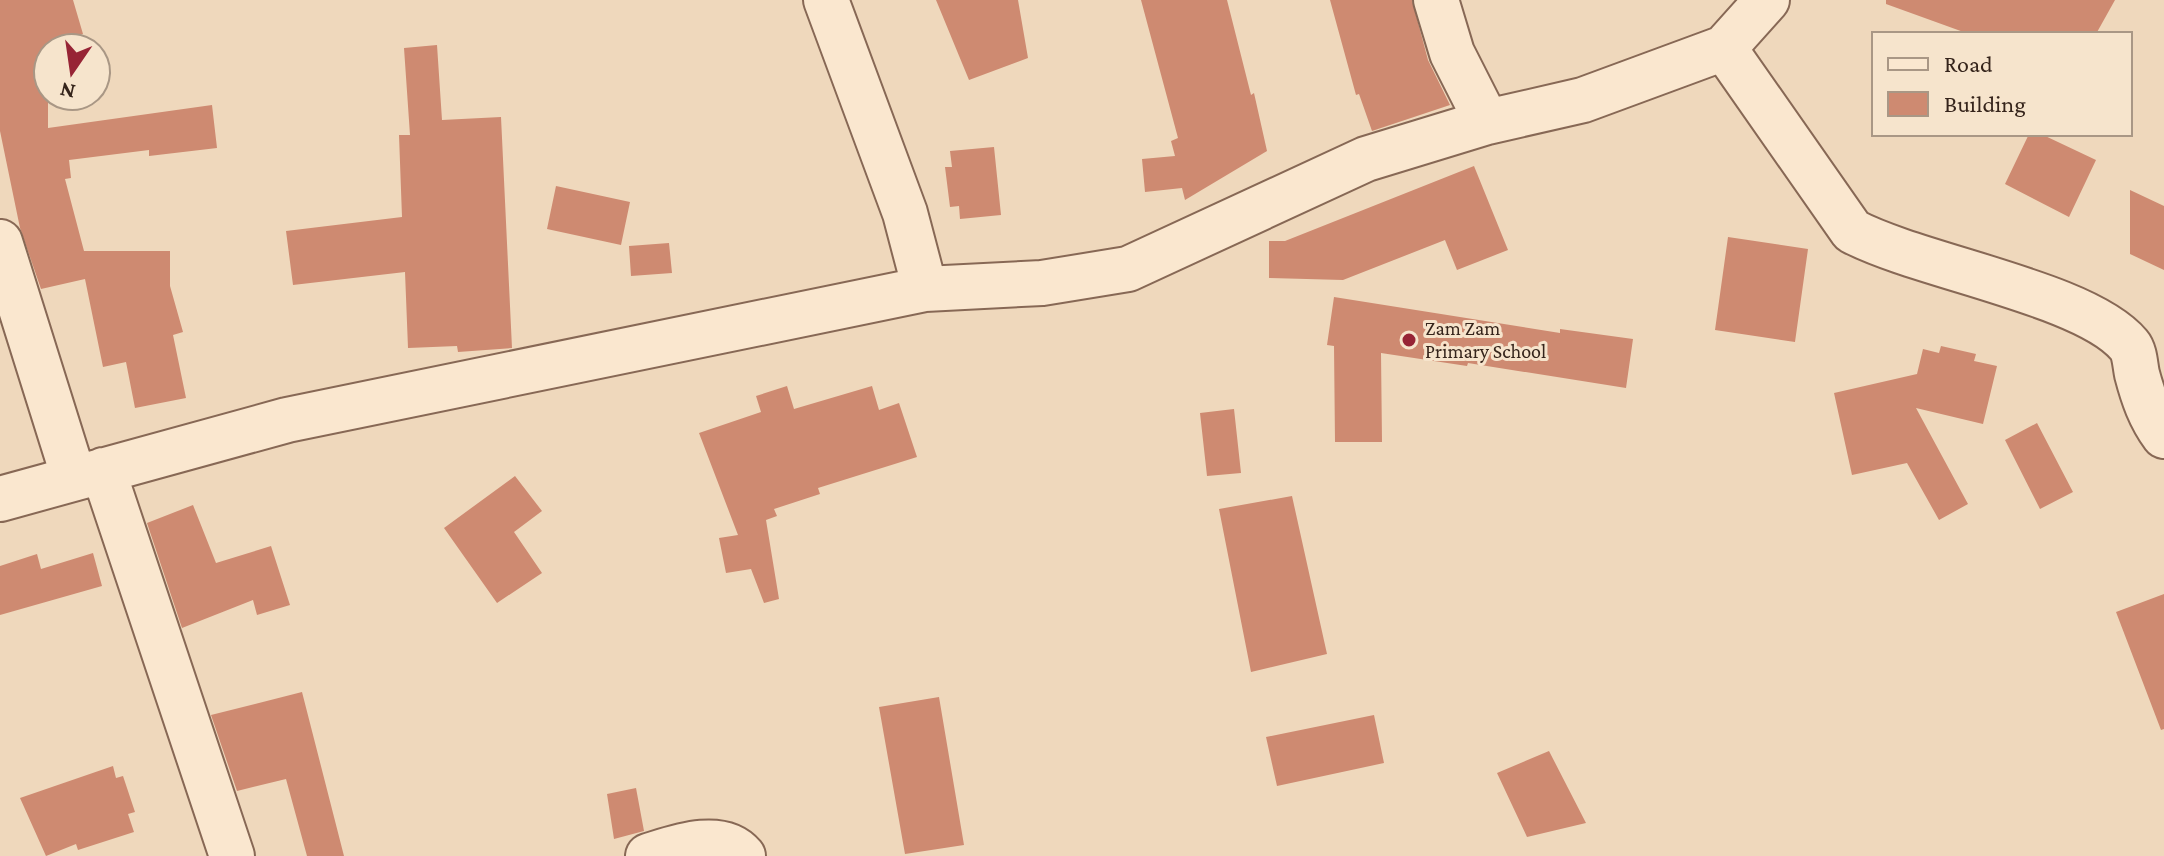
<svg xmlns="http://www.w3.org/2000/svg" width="2164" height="856" font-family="'Crimson Pro',serif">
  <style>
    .building { fill: #ce8a71 }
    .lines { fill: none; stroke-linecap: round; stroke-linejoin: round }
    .minor-casing { stroke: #876855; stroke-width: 48 }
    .minor { stroke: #fae7cf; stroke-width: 44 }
    .poi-dot { fill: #972435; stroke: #f6e4cc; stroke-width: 3 }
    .labels { text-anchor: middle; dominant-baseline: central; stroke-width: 6; stroke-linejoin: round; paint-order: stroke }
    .poi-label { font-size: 20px; fill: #35241b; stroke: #f6e4cc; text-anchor: start }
  </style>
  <rect width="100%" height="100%" fill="#efd8bc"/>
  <path class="building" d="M 0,0 L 73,0 L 83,34 L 48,45 L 48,128 L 212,105 L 217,148 L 149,156 L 149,150 L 69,160 L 71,178 L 65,179 L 84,251 L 170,251 L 170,286 L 183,332 L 173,335 L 186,398 L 135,408 L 126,362 L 103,367 L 85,279 L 41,289 L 20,228 L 0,131 Z
    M 936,0 L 1018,0 L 1028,58 L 969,80 Z
    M 1141,0 L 1227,0 L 1251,95 L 1254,93 L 1267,151 L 1185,200 L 1182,188 L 1145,192 L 1142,159 L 1175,156 L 1171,141 L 1178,138 Z
    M 1330,0 L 1412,0 L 1428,60 L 1450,105 L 1372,131 L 1359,94 L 1356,95 Z
    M 1886,0 L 2115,0 L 2096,34 L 1969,34 L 1886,4 Z
    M 437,45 L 442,120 L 501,117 L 512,348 L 458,352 L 457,346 L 408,348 L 405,272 L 293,285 L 286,231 L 402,217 L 399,135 L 410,135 L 404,48 Z
    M 2029,134 L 2041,134 L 2096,160 L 2069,217 L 2005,184 Z
    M 994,147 L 1001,215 L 960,219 L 959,206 L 950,207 L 945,167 L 952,167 L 950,151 Z
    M 1474,166 L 1508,250 L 1457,270 L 1445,240 L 1343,280 L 1269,278 L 1269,241 L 1285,241 Z
    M 556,186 L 630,202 L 621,245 L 547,229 Z
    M 2130,190 L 2164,206 L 2164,270 L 2130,254 Z
    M 1728,237 L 1808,249 L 1795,342 L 1715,330 Z
    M 669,243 L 672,273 L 631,276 L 629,246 Z
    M 1334,297 L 1560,333 L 1560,329 L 1633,339 L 1626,388 L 1468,363 L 1467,366 L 1381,353 L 1382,442 L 1335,442 L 1334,346 L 1327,345 Z
    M 1941,346 L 1976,354 L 1974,361 L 1997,366 L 1983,424 L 1916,408 L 1968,504 L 1939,520 L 1907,463 L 1852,475 L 1834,393 L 1917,374 L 1923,349 L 1939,353 Z
    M 787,386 L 794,409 L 872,386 L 879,410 L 899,403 L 917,457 L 818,488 L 820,494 L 774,509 L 777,516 L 766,520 L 779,599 L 764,603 L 751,569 L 726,573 L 719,538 L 738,535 L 699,433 L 761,412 L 756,396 Z
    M 1234,409 L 1241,473 L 1207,476 L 1200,413 Z
    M 2037,423 L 2073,492 L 2040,509 L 2005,440 Z
    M 515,476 L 542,511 L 514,532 L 542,573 L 497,603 L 444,528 Z
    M 1292,496 L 1327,654 L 1251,672 L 1219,509 Z
    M 193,505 L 216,563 L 271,546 L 290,605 L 257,615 L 253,600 L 182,628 L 147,523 Z
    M 93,553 L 102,586 L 0,615 L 0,566 L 37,554 L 41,569 Z
    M 2164,594 L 2164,729 L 2161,730 L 2116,612 Z
    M 302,692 L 344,856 L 307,856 L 286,779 L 237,791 L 211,715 Z
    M 939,697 L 964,845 L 905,854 L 879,707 Z
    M 1374,715 L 1384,763 L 1277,786 L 1266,737 Z
    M 1549,751 L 1586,823 L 1527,837 L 1497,773 Z
    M 113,766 L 116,778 L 123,776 L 135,812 L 128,814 L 134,832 L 78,850 L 76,844 L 46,856 L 20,798 Z
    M 636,788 L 644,831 L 614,839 L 607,794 Z"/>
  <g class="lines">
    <defs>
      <path id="minor" d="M 826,0 L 905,213 L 925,289
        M 1436,0 L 1452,53 L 1487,122
        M 1724,48 L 1852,231 C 1920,267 2086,293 2129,345 C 2135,352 2135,365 2137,374 C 2143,397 2150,417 2164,436
        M 0,242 L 74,478
        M 103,470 L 232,856
        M 0,499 L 287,420 L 925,289 L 1042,283 L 1128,269 L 1366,159 L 1487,122 L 1583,100 L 1724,48 L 1767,0
        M 648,856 C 674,848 721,830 743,856"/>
    </defs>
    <use href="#minor" class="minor-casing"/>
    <use href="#minor" class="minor"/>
  </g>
  <circle class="poi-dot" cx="1409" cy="340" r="8"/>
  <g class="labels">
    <g class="poi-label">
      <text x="1425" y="328">Zam Zam<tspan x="1425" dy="23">Primary School</tspan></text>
    </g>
  </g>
  <rect x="1872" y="32" width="260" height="104" fill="#f6e4cc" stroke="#a99785" stroke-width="2"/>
  <rect x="1888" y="58" width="40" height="12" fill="#fae7cf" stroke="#a99785" stroke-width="2"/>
  <text x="1944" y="72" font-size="24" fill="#35241b">Road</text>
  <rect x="1888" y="92" width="40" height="24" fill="#ce8a71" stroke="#a99785" stroke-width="2"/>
  <text x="1944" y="112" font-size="24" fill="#35241b">Building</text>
  <g transform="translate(72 72) rotate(193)"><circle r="38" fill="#f6e4cc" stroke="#a99785" stroke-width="2"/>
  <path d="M0-6L14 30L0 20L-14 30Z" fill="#972435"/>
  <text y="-12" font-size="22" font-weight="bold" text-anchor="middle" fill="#35241b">N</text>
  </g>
</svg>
